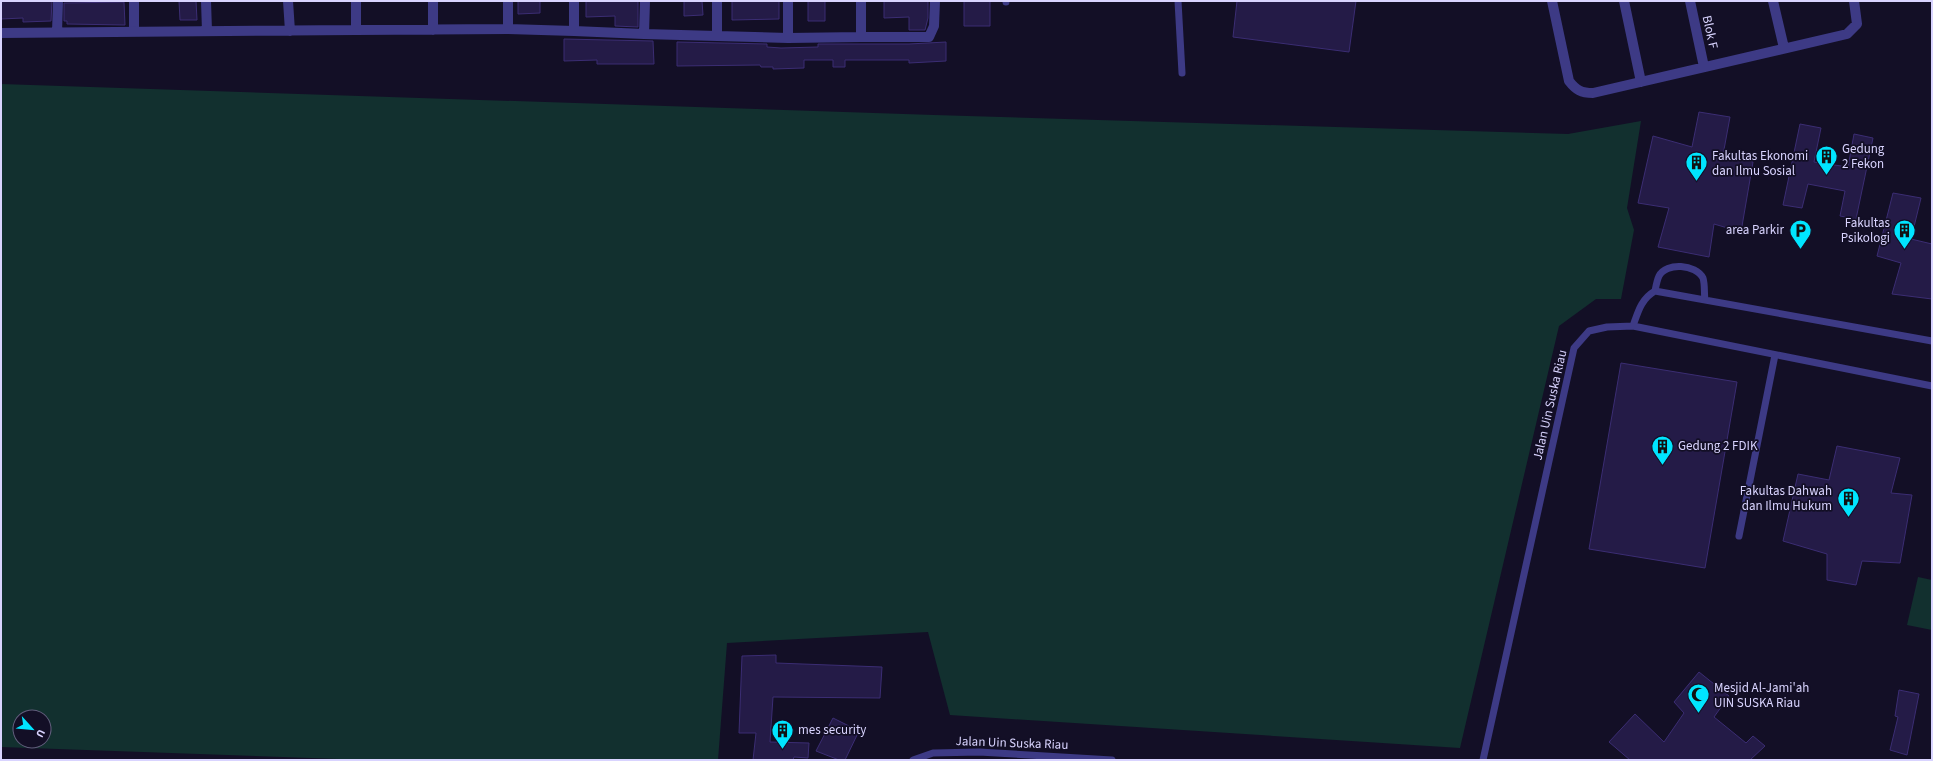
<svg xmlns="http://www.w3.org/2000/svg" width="1933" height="761" font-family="'Source Sans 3',sans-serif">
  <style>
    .green { fill: #12302f; fill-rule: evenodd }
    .building { fill: #241b47; stroke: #3b2d73 }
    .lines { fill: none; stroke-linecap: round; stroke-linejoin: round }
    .lane { stroke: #3d3a85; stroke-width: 7 }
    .street { stroke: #3d3a85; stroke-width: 10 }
    .labels { text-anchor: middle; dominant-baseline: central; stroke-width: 3.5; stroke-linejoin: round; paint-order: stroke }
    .street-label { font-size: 13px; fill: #d9d4ff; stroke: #130f26 }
    .poi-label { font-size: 13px; fill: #d9d4ff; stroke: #130f26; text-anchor: start }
  </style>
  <rect width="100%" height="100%" fill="#130f26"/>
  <path class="green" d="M 1,84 L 934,115 L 1568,134 L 1641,121 L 1627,208 L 1634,230 L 1621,299 L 1596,299 L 1559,326 L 1460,748 L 950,715 L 928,632 L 727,643 L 718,760 L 368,760 L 1,747 ZM 20,717 L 44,717 L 44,741 L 20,741 Z
    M 1918,577 L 1932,580 L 1932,630 L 1907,625 Z"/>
  <path class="building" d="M 1,1 L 52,1 L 51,21 L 23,22 L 23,18 L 1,19 Z
    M 179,1 L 196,1 L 197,20 L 180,20 Z
    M 518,1 L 540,1 L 540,13 L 518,14 Z
    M 586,1 L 638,1 L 638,27 L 615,26 L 615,16 L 586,17 Z
    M 684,1 L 702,1 L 703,15 L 684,16 Z
    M 732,1 L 779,1 L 779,19 L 732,20 Z
    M 808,1 L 825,1 L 825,21 L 808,21 Z
    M 884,1 L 928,1 L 928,18 L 925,30 L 909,30 L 909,17 L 884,18 Z
    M 964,1 L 990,1 L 990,26 L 964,26 Z
    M 1237,1 L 1356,1 L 1349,52 L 1233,37 Z
    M 124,2 L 125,25 L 67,24 L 67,21 L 64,21 L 64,3 Z
    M 564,39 L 653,41 L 654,64 L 597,64 L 597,60 L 564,61 Z
    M 677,42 L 767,44 L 767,47 L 781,48 L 818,47 L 818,44 L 909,44 L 946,42 L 946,61 L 909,63 L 909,60 L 845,60 L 845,67 L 833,67 L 833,60 L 804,60 L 804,68 L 773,69 L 773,67 L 761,67 L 760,65 L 677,66 Z
    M 1699,112 L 1730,117 L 1723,155 L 1753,162 L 1741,232 L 1714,224 L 1709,257 L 1658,247 L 1669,208 L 1638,203 L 1653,136 L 1692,147 Z
    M 1800,124 L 1821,128 L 1814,162 L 1848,167 L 1854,134 L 1873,138 L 1856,219 L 1840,216 L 1845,191 L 1808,184 L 1802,208 L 1783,205 Z
    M 1893,193 L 1921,198 L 1911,239 L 1932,244 L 1932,299 L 1892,294 L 1901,263 L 1877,256 Z
    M 1621,363 L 1737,382 L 1705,568 L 1589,549 Z
    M 1837,446 L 1900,458 L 1891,493 L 1912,495 L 1900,563 L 1862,561 L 1856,585 L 1827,580 L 1827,554 L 1783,541 L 1798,474 L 1829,480 Z
    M 776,655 L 776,663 L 882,667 L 880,698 L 773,697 L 770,742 L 809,743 L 808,758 L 794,757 L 793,760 L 753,760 L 756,733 L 739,733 L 742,656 Z
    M 1699,672 L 1729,696 L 1714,717 L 1746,743 L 1753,736 L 1765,746 L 1750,760 L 1630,760 L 1609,742 L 1635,714 L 1664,742 L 1684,713 L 1674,702 Z
    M 1899,690 L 1919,694 L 1907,755 L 1890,750 L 1898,717 L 1895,716 Z
    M 833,718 L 859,731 L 845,760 L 839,760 L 816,751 Z"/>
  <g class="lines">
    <path class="lane" d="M 1006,1 L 1006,2
      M 1178,1 L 1182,73
      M 1655,291 C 1656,286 1657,280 1659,276 C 1666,262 1696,264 1703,278 C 1705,284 1704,294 1705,300
      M 1633,326 C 1638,312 1641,299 1655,291 L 1932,341
      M 1739,536 L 1775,355
      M 913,760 L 933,753 L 979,752 L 1112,760
      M 1483,760 L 1574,348 L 1589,331 L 1607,327 L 1633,326 L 1932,386"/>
    <path class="street" d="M 134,1 L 134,32
      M 206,1 L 207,31
      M 288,1 L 290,31
      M 433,1 L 433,30
      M 645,1 L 644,34 L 717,36 L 717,1
      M 1552,1 L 1569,81 C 1576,90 1581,93 1593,93 L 1847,34 L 1857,24 L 1854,1
      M 1624,1 L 1641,82
      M 1690,1 L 1704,67
      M 1773,1 L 1784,48
      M 508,29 L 574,31 L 574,1
      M 356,30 L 508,29 L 508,1
      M 574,31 L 644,34
      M 57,32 L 58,1
      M 1,33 L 356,30 L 356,1
      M 717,36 L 788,38 L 788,1
      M 861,37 L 929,37 L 934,26 L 935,1
      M 788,38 L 861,37 L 861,1"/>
  </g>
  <defs>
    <symbol id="building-pin" viewBox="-11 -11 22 30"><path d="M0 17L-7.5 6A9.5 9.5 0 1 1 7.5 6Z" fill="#00e5ff" stroke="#130f26"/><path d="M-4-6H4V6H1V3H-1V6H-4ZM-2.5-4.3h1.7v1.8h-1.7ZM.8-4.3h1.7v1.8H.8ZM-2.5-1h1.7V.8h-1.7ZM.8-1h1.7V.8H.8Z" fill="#111"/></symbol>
    <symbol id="parking-pin" viewBox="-11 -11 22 30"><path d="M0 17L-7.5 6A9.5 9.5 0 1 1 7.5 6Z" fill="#00e5ff" stroke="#130f26"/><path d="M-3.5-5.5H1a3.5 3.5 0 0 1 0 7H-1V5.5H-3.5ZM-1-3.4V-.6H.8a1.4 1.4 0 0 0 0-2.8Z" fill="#111"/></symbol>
    <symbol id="mosque-pin" viewBox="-11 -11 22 30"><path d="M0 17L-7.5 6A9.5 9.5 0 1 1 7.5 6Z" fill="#00e5ff" stroke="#130f26"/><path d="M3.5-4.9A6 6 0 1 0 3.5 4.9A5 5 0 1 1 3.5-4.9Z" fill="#111"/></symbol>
  </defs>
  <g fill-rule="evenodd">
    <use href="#building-pin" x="1814" y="144" width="25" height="34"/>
    <use href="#building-pin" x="1684" y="150" width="25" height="34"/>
    <use href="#parking-pin" x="1788" y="218" width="25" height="34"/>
    <use href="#building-pin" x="1892" y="218" width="25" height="34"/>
    <use href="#building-pin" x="1650" y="434" width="25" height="34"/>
    <use href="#building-pin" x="1836" y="486" width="25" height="34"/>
    <use href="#mosque-pin" x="1686" y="682" width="25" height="34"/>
    <use href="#building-pin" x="770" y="718" width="25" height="34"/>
  </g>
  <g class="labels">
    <g class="street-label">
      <text transform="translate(1710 32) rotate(78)">Blok F</text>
      <text transform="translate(1550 405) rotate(-77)">Jalan Uin Suska Riau</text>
      <text transform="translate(1012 743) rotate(2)">Jalan Uin Suska Riau</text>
    </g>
    <g class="poi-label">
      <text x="1842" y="149">Gedung<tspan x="1842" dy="15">2 Fekon</tspan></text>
      <text x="1712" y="156">Fakultas Ekonomi<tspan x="1712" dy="15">dan Ilmu Sosial</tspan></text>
      <text x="1890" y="223" text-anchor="end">Fakultas<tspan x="1890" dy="15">Psikologi</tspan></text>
      <text x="1784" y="230" text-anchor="end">area Parkir</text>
      <text x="1678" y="446">Gedung 2 FDIK</text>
      <text x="1832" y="491" text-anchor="end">Fakultas Dahwah<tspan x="1832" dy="15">dan Ilmu Hukum</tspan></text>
      <text x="1714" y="688">Mesjid Al-Jami'ah<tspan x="1714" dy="15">UIN SUSKA Riau</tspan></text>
      <text x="798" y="730">mes security</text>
    </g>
  </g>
  <rect width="1933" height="761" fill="none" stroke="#d9d4ff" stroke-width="4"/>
  <g transform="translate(32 729) rotate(117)"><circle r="19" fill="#130f26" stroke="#625e7d"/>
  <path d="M0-3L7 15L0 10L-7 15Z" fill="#00e5ff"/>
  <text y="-6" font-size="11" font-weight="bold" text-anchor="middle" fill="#d9d4ff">U</text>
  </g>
</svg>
